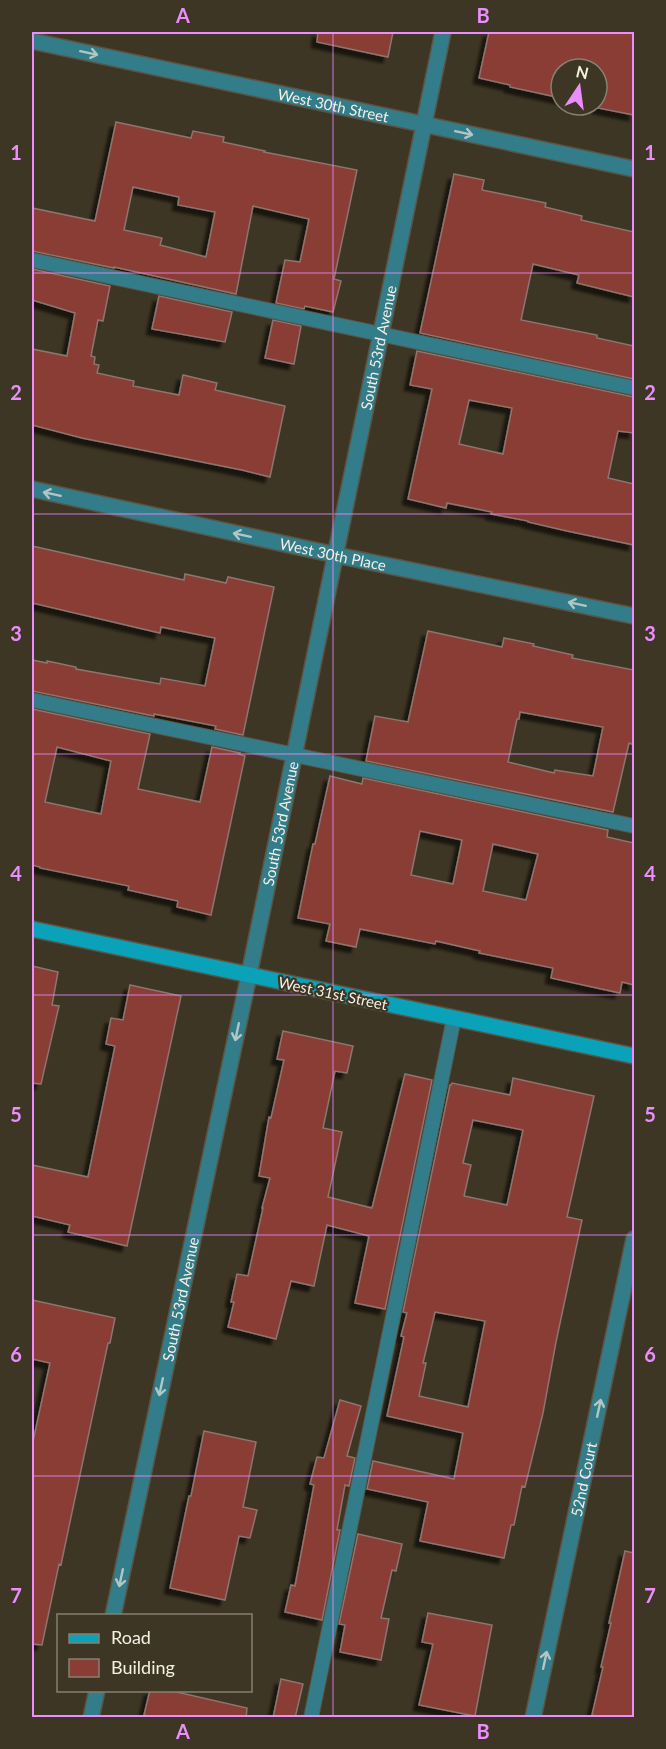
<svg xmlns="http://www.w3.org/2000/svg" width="666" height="1749" font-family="Lato,sans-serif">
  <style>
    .building { fill: #893d34; stroke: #8d7470; stroke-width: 1.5; fill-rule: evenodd; filter: url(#shadow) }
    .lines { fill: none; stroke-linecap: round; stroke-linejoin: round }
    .service-casing { stroke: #5b5443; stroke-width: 16 }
    .minor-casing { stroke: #5b5443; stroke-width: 18 }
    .secondary-casing { stroke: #5b5443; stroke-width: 18 }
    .service { stroke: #337c8a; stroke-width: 14 }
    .minor { stroke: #337c8a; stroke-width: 15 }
    .secondary { stroke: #09a2b8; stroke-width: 15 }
    .oneway { stroke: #b1c7c4 }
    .grid { fill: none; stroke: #eb8dfc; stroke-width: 1.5; stroke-opacity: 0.55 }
    .labels { text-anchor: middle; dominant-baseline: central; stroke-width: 4.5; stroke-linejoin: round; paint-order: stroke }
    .street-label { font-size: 15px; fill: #f5f0e4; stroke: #3e3624 }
    .neatline { fill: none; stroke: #eb8dfc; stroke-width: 2 }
    .grid-label { font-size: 20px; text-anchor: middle; font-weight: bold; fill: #eb8dfc }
  </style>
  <defs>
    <filter id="shadow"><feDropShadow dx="-5.5" dy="5.5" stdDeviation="1.5" flood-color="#0009"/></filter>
  </defs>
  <rect width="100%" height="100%" fill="#3e3624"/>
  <path class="building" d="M 318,32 L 393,32 L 388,57 L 317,42 Z
    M 489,32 L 634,32 L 634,115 L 598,108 L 598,106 L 593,105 L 597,105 L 597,69 L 561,69 L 561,98 L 510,87 L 510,85 L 479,78 Z
    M 116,122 L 191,138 L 193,131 L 224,137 L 223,142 L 265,151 L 264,152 L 357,170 L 334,279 L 341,281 L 333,312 L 305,306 L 304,309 L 276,303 L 285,260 L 300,262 L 309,219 L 253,206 L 236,294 L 114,267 L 114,268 L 32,251 L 32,208 L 95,221 ZM 133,187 L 179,197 L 178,205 L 215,212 L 206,257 L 160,245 L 162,238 L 124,230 Z
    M 454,174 L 484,180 L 482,190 L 546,203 L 545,207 L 582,216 L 581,220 L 634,232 L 634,297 L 577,283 L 579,275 L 533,264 L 521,320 L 597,335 L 597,338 L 634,346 L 634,379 L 420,333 Z
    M 32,269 L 110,286 L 103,321 L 98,320 L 91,356 L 95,357 L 94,364 L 99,365 L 97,373 L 134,381 L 133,386 L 179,395 L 183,375 L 217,383 L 215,390 L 285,406 L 270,477 L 242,470 L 82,438 L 32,425 L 32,349 L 67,356 L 75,313 L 32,300 Z
    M 159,296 L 232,312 L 225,342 L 152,329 Z
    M 273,320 L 301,326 L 294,364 L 265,358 Z
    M 417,351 L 634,397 L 634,433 L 618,431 L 608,478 L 634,484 L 634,545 L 567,531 L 528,522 L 528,521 L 491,514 L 492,512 L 447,503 L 446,508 L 408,499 L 432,389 L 410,385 ZM 469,400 L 512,408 L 503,454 L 459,444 Z
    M 32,546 L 184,580 L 185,574 L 226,583 L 228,577 L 274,587 L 243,735 L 215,729 L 216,726 L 154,714 L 154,716 L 32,691 L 32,660 L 47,663 L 47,661 L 76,667 L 76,669 L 160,684 L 161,678 L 205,686 L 215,638 L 161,627 L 160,633 L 32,603 Z
    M 428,631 L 502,647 L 504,638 L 534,644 L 533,646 L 573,655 L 572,658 L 634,670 L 634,745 L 629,743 L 613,812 L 366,761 L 375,716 L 408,722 ZM 520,712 L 603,727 L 593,776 L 555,770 L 554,773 L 508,762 L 517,719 L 519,719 Z
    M 32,709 L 150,734 L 138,789 L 200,802 L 212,747 L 240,753 L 239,754 L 245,756 L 211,915 L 177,907 L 178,901 L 128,890 L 129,886 L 40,868 L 40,867 L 32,865 ZM 57,747 L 111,761 L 101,814 L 45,802 Z
    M 330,776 L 362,784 L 363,778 L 608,830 L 607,837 L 634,843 L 634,985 L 622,982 L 620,993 L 551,978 L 553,968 L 479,953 L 480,951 L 436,941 L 435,944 L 360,929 L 356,947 L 326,941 L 330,924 L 298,918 L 313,844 L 315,844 ZM 420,831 L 462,840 L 453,884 L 411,875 ZM 493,844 L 538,854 L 526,900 L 483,891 Z
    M 32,966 L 58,972 L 52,1005 L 59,1006 L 41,1084 L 32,1083 Z
    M 130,985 L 181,996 L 127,1246 L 68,1232 L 70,1225 L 32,1216 L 32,1165 L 88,1177 L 115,1046 L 106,1044 L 111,1018 L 123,1020 Z
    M 283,1031 L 353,1046 L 347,1073 L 335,1071 L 323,1128 L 342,1132 L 328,1197 L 372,1208 L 405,1074 L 432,1080 L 385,1309 L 355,1303 L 369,1236 L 327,1225 L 314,1286 L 291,1281 L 276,1339 L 228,1327 L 234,1302 L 231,1302 L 237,1274 L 248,1276 L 263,1208 L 262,1208 L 270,1178 L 259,1176 L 269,1117 L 271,1118 L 284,1060 L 277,1059 Z
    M 513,1078 L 594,1096 L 567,1217 L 582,1220 L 556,1342 L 543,1413 L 525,1487 L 522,1486 L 514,1525 L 511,1525 L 504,1558 L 420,1541 L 428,1502 L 367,1489 L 373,1461 L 454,1479 L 463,1433 L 387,1416 L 404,1337 L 401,1336 L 407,1313 L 403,1312 L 450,1085 L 451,1085 L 452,1083 L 510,1095 ZM 473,1120 L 523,1130 L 507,1205 L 464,1196 L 471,1165 L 463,1163 ZM 435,1312 L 485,1321 L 468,1407 L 419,1396 L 426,1363 L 423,1363 Z
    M 32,1300 L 115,1318 L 110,1343 L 108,1343 L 67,1536 L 61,1565 L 59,1564 L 42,1645 L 32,1644 L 32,1446 L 50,1363 L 32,1359 Z
    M 340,1400 L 361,1406 L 347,1456 L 355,1458 L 349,1486 L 345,1485 L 337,1530 L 340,1530 L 322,1620 L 285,1612 L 291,1585 L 295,1586 L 314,1485 L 310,1484 L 317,1457 L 324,1458 Z
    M 204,1431 L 256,1442 L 243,1507 L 257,1510 L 250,1538 L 239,1536 L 225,1600 L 170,1588 L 189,1496 L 191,1496 Z
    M 358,1534 L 402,1544 L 396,1571 L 392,1570 L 381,1618 L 389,1619 L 381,1660 L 340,1652 L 345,1625 L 339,1624 Z
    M 625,1551 L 634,1553 L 634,1718 L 605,1718 L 592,1715 L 603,1667 L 601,1667 L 611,1623 L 609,1623 Z
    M 428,1613 L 492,1625 L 475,1716 L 419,1705 L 433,1644 L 422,1642 Z
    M 281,1679 L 303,1684 L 295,1718 L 273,1718 Z
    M 150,1690 L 168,1690 L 247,1708 L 246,1718 L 157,1718 L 144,1715 Z"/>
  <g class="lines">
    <defs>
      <path id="service" d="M 32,260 L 634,388
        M 32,700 L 634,826
        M 311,1718 L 454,1018"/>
      <g id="minor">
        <path id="s1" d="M 32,41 L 634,169"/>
        <path id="s2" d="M 32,489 L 336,555 L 634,616"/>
        <path id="s3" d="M 113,1616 L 249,975 L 443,32"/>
        <path d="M 91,1718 L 97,1690"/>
        <path id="s4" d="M 533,1718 L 634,1239"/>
      </g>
      <path id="secondary" d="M 32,929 L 634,1056"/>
    </defs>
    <use href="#service" class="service-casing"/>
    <use href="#minor" class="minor-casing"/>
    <use href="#secondary" class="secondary-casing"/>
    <use href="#service" class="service"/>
    <use href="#minor" class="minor"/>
    <use href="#secondary" class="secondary"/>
  </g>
  <defs><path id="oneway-shaft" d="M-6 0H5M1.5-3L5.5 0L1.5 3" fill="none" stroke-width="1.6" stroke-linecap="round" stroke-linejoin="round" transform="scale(1.5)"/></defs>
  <g class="oneway">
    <use href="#oneway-shaft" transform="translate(89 53) rotate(12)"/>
    <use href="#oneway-shaft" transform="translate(464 133) rotate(12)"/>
    <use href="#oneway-shaft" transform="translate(52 494) rotate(-168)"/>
    <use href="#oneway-shaft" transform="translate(242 535) rotate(-168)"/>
    <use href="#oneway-shaft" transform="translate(577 604) rotate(-168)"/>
    <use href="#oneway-shaft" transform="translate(237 1032) rotate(102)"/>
    <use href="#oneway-shaft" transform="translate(161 1387) rotate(102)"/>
    <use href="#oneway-shaft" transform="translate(599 1408) rotate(-78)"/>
    <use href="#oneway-shaft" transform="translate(121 1578) rotate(102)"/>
    <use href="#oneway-shaft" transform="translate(545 1660) rotate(-78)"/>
  </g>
  <path class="grid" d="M 333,32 L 333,1718M 32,273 L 634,273M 32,514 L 634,514M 32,754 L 634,754M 32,995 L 634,995M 32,1235 L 634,1235M 32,1476 L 634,1476"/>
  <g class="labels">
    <g class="street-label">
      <text stroke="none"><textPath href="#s1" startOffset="308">West 30th Street</textPath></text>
      <text stroke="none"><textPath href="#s3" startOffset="1296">South 53rd Avenue</textPath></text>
      <text stroke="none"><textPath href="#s2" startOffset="308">West 30th Place</textPath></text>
      <text stroke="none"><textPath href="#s3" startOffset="810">South 53rd Avenue</textPath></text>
      <text transform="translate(333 993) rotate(12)">West 31st Street</text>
      <text stroke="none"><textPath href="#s3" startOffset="324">South 53rd Avenue</textPath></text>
      <text stroke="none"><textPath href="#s4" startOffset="244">52nd Court</textPath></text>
    </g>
  </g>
  <rect width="666" height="1749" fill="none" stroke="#3e3624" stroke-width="66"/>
  <rect x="57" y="1614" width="195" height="78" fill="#3e3624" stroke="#878071" stroke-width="1.5"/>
  <rect x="69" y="1634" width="30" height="9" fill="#09a2b8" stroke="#878071" stroke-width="1.5"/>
  <text x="111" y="1644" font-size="18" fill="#f5f0e4">Road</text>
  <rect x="69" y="1659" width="30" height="18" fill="#893d34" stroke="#878071" stroke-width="1.5"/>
  <text x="111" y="1674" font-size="18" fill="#f5f0e4">Building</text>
  <g transform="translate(579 87) rotate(13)"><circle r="28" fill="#3e3624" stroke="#878071" stroke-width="1.5"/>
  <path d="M0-4.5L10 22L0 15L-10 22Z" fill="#eb8dfc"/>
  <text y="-9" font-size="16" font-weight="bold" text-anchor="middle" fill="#f5f0e4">N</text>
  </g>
  <rect x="33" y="33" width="600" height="1683" class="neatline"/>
  <g class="grid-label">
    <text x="183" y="23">A</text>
    <text x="483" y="23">B</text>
    <text x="16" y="160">1</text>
    <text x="650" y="160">1</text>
    <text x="16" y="400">2</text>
    <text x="650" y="400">2</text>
    <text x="16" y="641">3</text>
    <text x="650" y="641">3</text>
    <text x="16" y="881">4</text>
    <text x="650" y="881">4</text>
    <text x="16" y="1122">5</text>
    <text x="650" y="1122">5</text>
    <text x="16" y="1362">6</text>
    <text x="650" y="1362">6</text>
    <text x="16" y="1603">7</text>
    <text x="650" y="1603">7</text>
    <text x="183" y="1739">A</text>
    <text x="483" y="1739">B</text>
  </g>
</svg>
